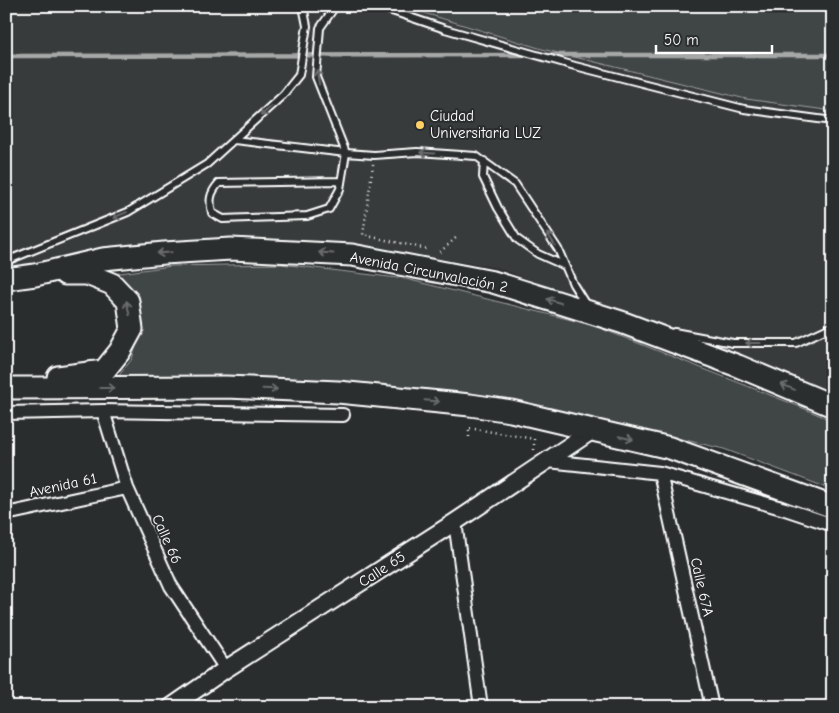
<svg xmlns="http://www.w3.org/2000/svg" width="839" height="713" font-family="'Comic Neue',sans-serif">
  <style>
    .built { fill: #373a3b }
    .green { fill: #414445; stroke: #a0a2a2 }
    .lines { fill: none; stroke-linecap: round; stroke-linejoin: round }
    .stream { stroke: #a6a7a7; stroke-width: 4.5 }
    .service-casing { stroke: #fff; stroke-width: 10 }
    .minor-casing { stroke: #fff; stroke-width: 16 }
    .tertiary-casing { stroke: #fff; stroke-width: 20 }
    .trunk-casing { stroke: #fff; stroke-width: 25 }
    .path { stroke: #fff; stroke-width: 2.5; stroke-dasharray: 1 4; stroke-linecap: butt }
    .service { stroke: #2a2d2e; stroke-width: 6 }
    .minor { stroke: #2a2d2e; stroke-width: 12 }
    .tertiary { stroke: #2a2d2e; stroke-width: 16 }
    .trunk { stroke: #2a2d2e; stroke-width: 21 }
    .oneway { stroke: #6a6c6d }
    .poi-dot { fill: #ffd166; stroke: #2a2d2e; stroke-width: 2 }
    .labels { text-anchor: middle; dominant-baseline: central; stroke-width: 4; stroke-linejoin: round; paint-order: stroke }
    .poi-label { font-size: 15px; fill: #fff; stroke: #2a2d2e; text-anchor: start }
    .street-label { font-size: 15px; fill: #fff; stroke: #2a2d2e }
  </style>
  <rect width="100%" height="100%" fill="#2a2d2e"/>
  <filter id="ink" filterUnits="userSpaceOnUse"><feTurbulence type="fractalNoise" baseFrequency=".02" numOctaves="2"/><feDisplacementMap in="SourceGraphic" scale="10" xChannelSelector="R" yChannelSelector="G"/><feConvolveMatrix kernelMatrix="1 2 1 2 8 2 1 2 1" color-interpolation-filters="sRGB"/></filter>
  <g filter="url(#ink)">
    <path class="built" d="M 6,6 L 833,6 L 833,392 L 498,268 L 342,243 L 139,244 L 6,269 Z"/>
    <path class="green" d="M 418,6 L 833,6 L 833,111 L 746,99 L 542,49 L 411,9 Z
      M 281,264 L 406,279 L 592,325 L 798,406 L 833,421 L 833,490 L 724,449 L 508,399 L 432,390 L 294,380 L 117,378 L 132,359 L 141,329 L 137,297 L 126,284 L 112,274 L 172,266 Z"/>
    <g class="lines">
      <path class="stream" d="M 542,55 L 833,55
        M 6,56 L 529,55"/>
      <defs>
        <path id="service" d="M 339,6 L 334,8 L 320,28 L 316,77 L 346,153 L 374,155 L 417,152 L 476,156 L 515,184 L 558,249 L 573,284 L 586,305
          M 377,6 L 445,29 L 575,66 L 744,109 L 833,121
          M 389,10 L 398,6
          M 234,140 L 346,153 L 340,189 L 329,209 L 307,216 L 223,219 L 212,213 C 209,200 210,193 219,183 L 341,181
          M 484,161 L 483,177 L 498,208 L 517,239 L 538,254 L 565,266
          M 6,261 L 128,212 L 207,164 L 283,95 L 299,75 L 307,26 L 303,6
          M 674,332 L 733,343 L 796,343 L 833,326"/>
        <path id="minor" d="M 103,411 L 127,488 L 171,586 L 226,669
          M 6,413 L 103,411 L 343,415
          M 548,461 L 660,473 L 785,509 L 833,525
          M 660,473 L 712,707
          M 6,514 L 127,488
          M 455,522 L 481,707"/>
        <path id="tertiary" d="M 171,707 L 226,669 L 455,522 L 593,430"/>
        <path id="trunk" d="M 6,279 L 35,275 L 103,259 L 164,253 L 231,249 L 352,255 L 493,282 L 621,322 L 738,366 L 833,406
          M 58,377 L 104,371 L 120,351 L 132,329 L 128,301 L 112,284 L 87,274 L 65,274
          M 6,388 L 226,387 L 338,392 L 470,405 L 511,411 L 670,448 L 833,507"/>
      </defs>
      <use href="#service" class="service-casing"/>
      <use href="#minor" class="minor-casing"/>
      <use href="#tertiary" class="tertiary-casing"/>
      <use href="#trunk" class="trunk-casing"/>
      <path class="path" d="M 373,164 L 363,235 L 427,249
        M 440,252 L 458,236
        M 469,437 L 469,428 L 534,439 L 534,450"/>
      <use href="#service" class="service"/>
      <use href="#minor" class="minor"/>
      <use href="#tertiary" class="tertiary"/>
      <use href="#trunk" class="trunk"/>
    </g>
    <defs><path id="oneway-shaft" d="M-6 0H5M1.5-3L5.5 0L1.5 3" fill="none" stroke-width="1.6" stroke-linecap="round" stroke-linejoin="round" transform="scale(1.25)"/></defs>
    <g class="oneway">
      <use href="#oneway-shaft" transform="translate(318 77) rotate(-99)"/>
      <use href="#oneway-shaft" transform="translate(266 111) rotate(138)"/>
      <use href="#oneway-shaft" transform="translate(427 153) rotate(-176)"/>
      <use href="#oneway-shaft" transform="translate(120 215) rotate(158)"/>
      <use href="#oneway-shaft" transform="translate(551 239) rotate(-123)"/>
      <use href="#oneway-shaft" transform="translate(164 253) rotate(175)"/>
      <use href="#oneway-shaft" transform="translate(326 253) rotate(-176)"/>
      <use href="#oneway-shaft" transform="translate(554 301) rotate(-163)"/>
      <use href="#oneway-shaft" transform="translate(128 308) rotate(-102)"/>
      <use href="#oneway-shaft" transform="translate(753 343) rotate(-180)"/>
      <use href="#oneway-shaft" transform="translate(788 387) rotate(-157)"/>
      <use href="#oneway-shaft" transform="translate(107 388)"/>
      <use href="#oneway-shaft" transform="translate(270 389) rotate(2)"/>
      <use href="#oneway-shaft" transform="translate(432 401) rotate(5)"/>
      <use href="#oneway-shaft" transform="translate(626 438) rotate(13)"/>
    </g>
  </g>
  <circle class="poi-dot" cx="420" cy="125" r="5"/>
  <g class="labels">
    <g class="poi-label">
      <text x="430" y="116">Ciudad<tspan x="430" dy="17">Universitaria LUZ</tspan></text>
    </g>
    <g class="street-label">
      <text transform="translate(429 272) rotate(11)">Avenida Circunvalación 2</text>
      <text transform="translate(63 485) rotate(-12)">Avenida 61</text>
      <text transform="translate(167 539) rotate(66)">Calle 66</text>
      <text transform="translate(382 569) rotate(-33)">Calle 65</text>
      <text transform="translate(702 587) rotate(77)">Calle 67A</text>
    </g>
  </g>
  <rect width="839" height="713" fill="none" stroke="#2a2d2e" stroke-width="25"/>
  <rect x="12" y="12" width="814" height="688" fill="none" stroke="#fff" stroke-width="2" filter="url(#ink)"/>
  <path d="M656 45v8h116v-8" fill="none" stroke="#ffffff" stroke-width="2.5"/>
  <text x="664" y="45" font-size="15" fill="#ffffff" stroke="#2a2d2e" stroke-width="4" paint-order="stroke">50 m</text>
</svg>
